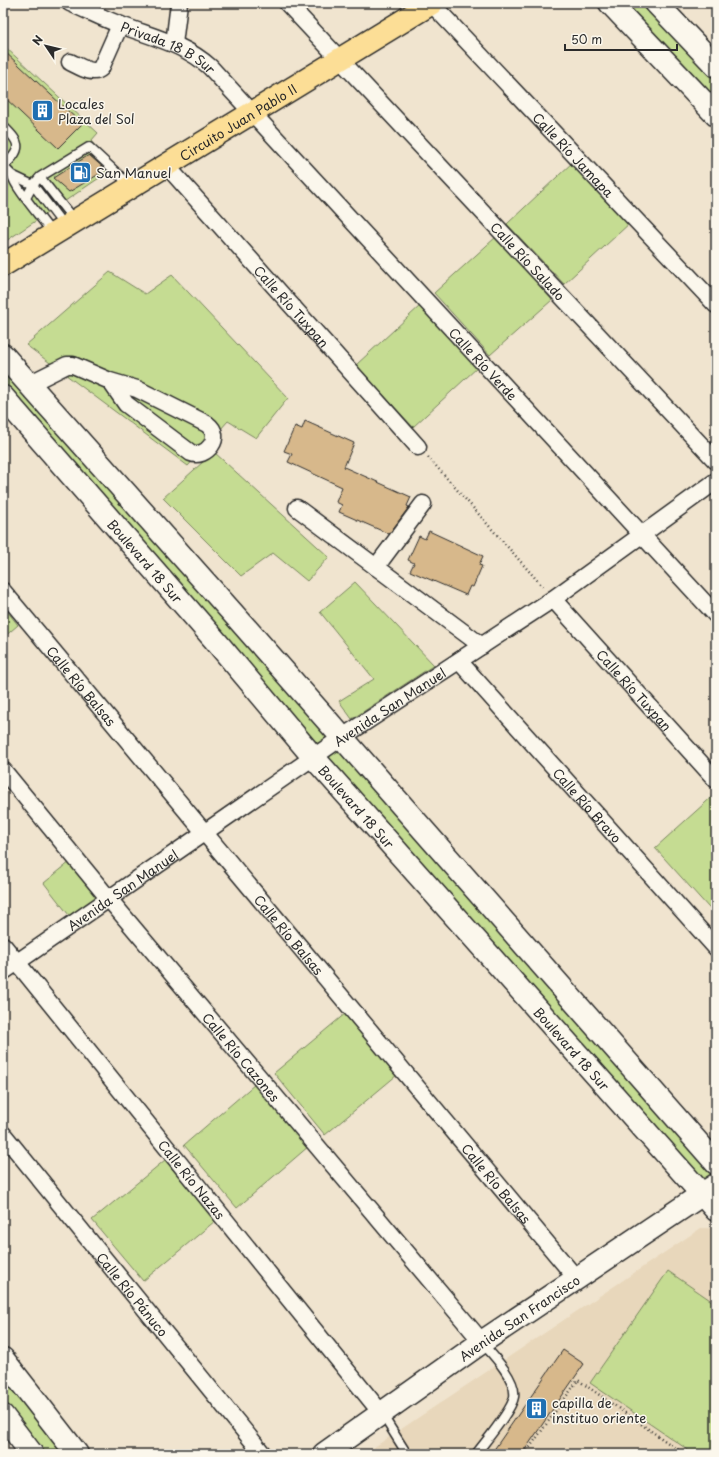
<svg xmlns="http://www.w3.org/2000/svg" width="719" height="1457" font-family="'Playpen Sans',sans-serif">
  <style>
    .built { fill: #e8d7bb }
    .green { fill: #c5dc92; stroke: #78845e }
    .building { fill: #d7b88b; stroke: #2b2b2b }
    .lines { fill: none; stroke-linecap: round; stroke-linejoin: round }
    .lane-casing { stroke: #2b2b2b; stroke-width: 11 }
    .street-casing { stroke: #2b2b2b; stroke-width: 19 }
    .secondary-casing { stroke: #2b2b2b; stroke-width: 25 }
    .primary-casing { stroke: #2b2b2b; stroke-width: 25 }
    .path { stroke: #2b2b2b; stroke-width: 2.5; stroke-dasharray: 1 3; stroke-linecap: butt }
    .lane { stroke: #fbf7ec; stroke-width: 8 }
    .street { stroke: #fbf7ec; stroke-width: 16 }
    .secondary { stroke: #fbf7ec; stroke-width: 22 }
    .primary { stroke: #fcde96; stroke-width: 22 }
    .labels { text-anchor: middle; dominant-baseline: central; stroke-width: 3; stroke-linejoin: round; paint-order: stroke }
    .street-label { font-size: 13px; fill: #2b2b2b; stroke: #fbf7ec }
    .poi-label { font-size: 13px; fill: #2b2b2b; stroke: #fbf7ec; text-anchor: start }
  </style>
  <rect width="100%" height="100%" fill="#f0e4cf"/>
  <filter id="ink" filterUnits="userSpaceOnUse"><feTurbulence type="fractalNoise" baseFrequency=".025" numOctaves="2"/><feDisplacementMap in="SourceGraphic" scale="8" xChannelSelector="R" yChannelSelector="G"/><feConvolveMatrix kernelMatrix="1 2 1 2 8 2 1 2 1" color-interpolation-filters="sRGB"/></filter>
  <g filter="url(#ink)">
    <path class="built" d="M 701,1228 L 714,1228 L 716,1231 L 716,1454 L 364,1454 Z"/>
    <path class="green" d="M 610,3 L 656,3 L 716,66 L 716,115 Z
      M 3,45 L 98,133 L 91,141 L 114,168 L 3,243 Z
      M 574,161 L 631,222 L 564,284 L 507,224 Z
      M 496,237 L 552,300 L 490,355 L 434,293 Z
      M 110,272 L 145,294 L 172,275 L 288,398 L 256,438 L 228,421 L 188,466 L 26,345 Z
      M 421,305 L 478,367 L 413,427 L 356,365 Z
      M 3,355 L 716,1163 L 716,1210 L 3,397 Z
      M 214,452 L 329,557 L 307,581 L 273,553 L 241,576 L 163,498 Z
      M 355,582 L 434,665 L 352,719 L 339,701 L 374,679 L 320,612 Z
      M 3,606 L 18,625 L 3,638 Z
      M 715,794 L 716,901 L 709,908 L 655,848 Z
      M 76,857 L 105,894 L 72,919 L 44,883 Z
      M 346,1013 L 397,1075 L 325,1135 L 274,1073 Z
      M 255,1084 L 309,1146 L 237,1208 L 184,1145 Z
      M 165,1160 L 215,1221 L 143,1281 L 92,1220 Z
      M 668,1271 L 716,1304 L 716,1454 L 694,1454 L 590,1383 Z
      M 3,1379 L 62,1454 L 43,1454 L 3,1402 Z"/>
    <path class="building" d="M 3,50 L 82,124 L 58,148 L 3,96 Z
      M 89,155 L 106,170 L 69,192 L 53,178 Z
      M 305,421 L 354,443 L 344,467 L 411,497 L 407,506 L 409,507 L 389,534 L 339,512 L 342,505 L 336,502 L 342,487 L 288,462 L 292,454 L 284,451 L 295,426 L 302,429 Z
      M 429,531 L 483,556 L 479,565 L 482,566 L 473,587 L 470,586 L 466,595 L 410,571 L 414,563 L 408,560 L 419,536 L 425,539 Z
      M 563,1350 L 584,1364 L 522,1454 L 491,1454 Z"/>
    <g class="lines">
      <defs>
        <path id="lane" d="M 3,126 C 22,144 22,149 3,167
          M 3,166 L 12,175 L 33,185 L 65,227
          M 12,175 C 14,187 44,221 52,233
          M 40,177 L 74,220
          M 26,198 L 33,185 L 40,177 L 89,147 L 130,185
          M 382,1414 L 407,1454
          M 476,1454 C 485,1442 512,1410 514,1397 C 517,1380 493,1355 482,1343"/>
        <g id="street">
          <path id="s1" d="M 70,3 C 87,10 104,19 121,25 C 152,37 185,44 210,67 L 716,615"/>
          <path id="s2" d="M 287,3 L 716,461"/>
          <path id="s3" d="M 431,3 L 716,305"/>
          <path d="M 174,44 L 179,3"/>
          <path d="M 70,62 C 79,66 93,76 101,68 L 120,25"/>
          <path id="s4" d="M 166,165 L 418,447"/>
          <path d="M 29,384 L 67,365 L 73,365 L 110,381 L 137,389 L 207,424 C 225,437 205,459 191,453 L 126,404 L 110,381"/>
          <path d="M 297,508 L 482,646"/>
          <path d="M 376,567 L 423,504"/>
          <path id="s5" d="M 3,591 L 576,1278"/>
          <path id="s6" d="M 553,599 L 716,780"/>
          <path id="s7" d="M 459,661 L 716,948"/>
          <path id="s8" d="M 3,770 L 109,899 L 482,1342"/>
          <path id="s9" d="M 3,945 L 382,1414"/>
          <path id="s10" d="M 3,972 L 341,738 L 553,599 L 716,481"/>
          <path id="s11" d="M 3,1134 L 263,1454"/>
        </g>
        <g id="secondary">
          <path d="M 610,3 L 716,115"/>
          <path d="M 656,3 L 716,66"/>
          <path d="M 3,355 L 238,619 L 716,1163"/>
          <path id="s12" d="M 3,397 L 214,639 L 314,758 L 716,1210"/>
          <path d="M 3,1359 L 77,1454"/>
          <path d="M 3,1416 L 32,1454"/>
          <path id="s13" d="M 324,1454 L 482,1342 L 716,1185"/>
        </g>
        <g id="primary">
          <path id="s14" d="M 3,265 L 432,3"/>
        </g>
      </defs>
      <use href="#lane" class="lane-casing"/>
      <use href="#street" class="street-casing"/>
      <use href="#secondary" class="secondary-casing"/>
      <use href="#primary" class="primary-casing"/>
      <path class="path" d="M 428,457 L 544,588
        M 525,1454 L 578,1380 L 684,1454"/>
      <use href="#lane" class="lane"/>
      <use href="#street" class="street"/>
      <use href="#secondary" class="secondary"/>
      <use href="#primary" class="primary"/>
    </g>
  </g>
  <defs>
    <symbol id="building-square" viewBox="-11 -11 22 22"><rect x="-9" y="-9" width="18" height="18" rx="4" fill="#1f6fb2" stroke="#fbf7ec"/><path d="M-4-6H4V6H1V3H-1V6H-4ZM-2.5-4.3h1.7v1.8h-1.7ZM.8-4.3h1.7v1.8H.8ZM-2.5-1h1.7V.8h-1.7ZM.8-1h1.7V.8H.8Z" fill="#fff"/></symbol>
    <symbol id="fuel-square" viewBox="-11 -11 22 22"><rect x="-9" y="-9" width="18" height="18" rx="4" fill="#1f6fb2" stroke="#fbf7ec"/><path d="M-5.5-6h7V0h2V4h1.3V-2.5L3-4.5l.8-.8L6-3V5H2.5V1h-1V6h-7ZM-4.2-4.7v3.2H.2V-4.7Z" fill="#fff"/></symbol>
  </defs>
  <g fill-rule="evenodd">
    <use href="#building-square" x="30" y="98" width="25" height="25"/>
    <use href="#fuel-square" x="68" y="160" width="25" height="25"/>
    <use href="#building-square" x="524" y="1396" width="25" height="25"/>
  </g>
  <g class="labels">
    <g class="street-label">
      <text stroke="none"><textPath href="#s1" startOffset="108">Privada 18 B Sur</textPath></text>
      <text stroke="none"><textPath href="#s14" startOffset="275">Circuito Juan Pablo II</textPath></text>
      <text stroke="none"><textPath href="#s3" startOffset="208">Calle Río Jamapa</textPath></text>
      <text stroke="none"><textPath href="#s2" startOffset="353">Calle Río Salado</textPath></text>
      <text stroke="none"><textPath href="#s4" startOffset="189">Calle Río Tuxpan</textPath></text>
      <text stroke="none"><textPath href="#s1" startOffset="558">Calle Río Verde</textPath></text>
      <text stroke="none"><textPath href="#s12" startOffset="217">Boulevard 18 Sur</textPath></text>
      <text stroke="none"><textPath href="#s5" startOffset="123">Calle Río Balsas</textPath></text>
      <text stroke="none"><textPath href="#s6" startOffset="122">Calle Río Tuxpan</textPath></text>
      <text stroke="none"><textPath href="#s10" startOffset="469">Avenida San Manuel</textPath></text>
      <text stroke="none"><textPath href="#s7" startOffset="193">Calle Río Bravo</textPath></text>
      <text stroke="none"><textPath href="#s12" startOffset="541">Boulevard 18 Sur</textPath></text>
      <text stroke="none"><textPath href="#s10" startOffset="145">Avenida San Manuel</textPath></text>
      <text stroke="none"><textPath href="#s5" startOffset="447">Calle Río Balsas</textPath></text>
      <text stroke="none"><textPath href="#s12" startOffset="865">Boulevard 18 Sur</textPath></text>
      <text stroke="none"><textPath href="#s8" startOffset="373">Calle Río Cazones</textPath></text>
      <text stroke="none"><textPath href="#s9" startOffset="301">Calle Río Nazas</textPath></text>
      <text stroke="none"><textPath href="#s5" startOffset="771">Calle Río Balsas</textPath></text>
      <text stroke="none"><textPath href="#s11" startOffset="206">Calle Río Pánuco</textPath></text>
      <text stroke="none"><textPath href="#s13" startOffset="238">Avenida San Francisco</textPath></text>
    </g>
    <g class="poi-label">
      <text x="58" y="103">Locales<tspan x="58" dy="15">Plaza del Sol</tspan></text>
      <text x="96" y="172">San Manuel</text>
      <text x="552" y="1402">capilla de<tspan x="552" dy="15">instituo oriente</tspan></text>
    </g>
  </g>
  <rect width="719" height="1457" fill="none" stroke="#fbf7ec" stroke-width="16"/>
  <rect x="8" y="8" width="703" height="1441" fill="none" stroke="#2b2b2b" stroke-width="1.5" filter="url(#ink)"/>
  <g transform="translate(46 46) rotate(305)" stroke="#fbf7ec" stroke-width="3" paint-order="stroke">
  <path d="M0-3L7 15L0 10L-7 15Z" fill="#2b2b2b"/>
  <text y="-6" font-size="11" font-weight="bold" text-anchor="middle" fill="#2b2b2b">N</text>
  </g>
  <path d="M565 44v6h112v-6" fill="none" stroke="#2b2b2b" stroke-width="2"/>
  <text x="571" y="44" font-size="12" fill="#2b2b2b" stroke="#fbf7ec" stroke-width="3" paint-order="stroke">50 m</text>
</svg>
